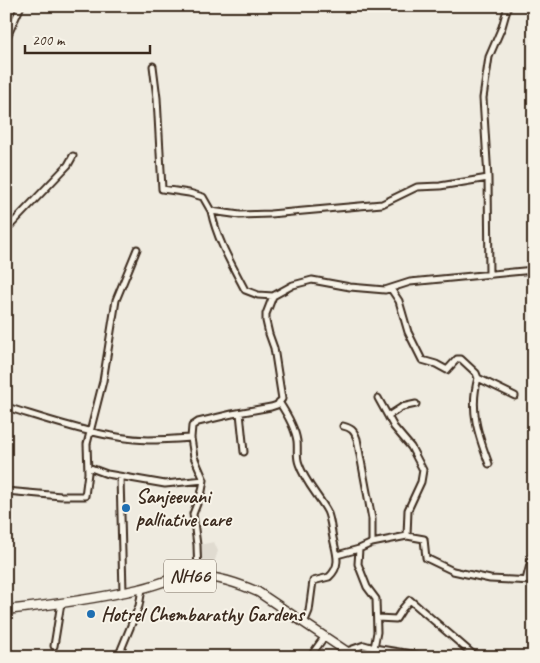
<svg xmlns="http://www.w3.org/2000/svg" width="540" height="663" font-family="Caveat,sans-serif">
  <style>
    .built { fill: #e0dbd0 }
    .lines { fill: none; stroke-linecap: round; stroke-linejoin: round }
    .minor-casing { stroke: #3b2a1e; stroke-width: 9 }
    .highway-casing { stroke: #3b2a1e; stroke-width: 11 }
    .minor { stroke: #f7f3e8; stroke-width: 5 }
    .highway { stroke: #f7f3e8; stroke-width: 8 }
    .poi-dot { fill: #1f6fb2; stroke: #f7f3e8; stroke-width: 2 }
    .labels { text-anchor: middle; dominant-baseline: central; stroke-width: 4; stroke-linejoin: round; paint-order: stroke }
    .shield { fill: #f7f3e8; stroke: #73665b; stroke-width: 1 }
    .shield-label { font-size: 19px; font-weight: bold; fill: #3b2a1e }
    .poi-label { font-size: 20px; font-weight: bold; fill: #3b2a1e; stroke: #f7f3e8; text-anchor: start }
  </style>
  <rect width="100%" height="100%" fill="#efebe0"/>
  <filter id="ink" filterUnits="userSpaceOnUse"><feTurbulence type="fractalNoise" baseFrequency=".02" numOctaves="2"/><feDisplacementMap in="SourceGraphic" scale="10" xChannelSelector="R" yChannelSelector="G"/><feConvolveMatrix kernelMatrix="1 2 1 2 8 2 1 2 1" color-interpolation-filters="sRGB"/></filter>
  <g filter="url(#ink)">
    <path class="built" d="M 214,542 L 218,551 L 213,566 L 203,567 L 199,545 Z"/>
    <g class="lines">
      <defs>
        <path id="minor" d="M 6,39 L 21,6
          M 153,66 L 157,98 L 162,189 L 189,193 L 203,197 L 211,211 L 240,215 L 270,214 L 382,204 L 417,187 L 440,186 L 488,178
          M 211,211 C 217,240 232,265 245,290 L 258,295 L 273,296
          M 6,230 L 68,165 L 73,156
          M 489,275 L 488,178 L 483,98 L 489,57 L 502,27 L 508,6
          M 391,289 L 399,301 L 408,332 L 422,360 L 436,364 L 447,370 L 457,359 L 461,359 L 476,373 L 478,378 L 515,396
          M 478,378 C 469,409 478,435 489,464
          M 378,398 L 394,427 L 411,447 L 423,470 L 421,482 L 408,510 L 407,536
          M 279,402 C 287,414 295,427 297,441 C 298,449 296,457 299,464 C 305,482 318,495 327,511 C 331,520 331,529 333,538 C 336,553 342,565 329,577 L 313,581 L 309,611 L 304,623
          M 6,407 C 53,421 99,438 148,440 C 162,440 177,439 191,438
          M 240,413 L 244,452
          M 388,416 L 402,407 L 416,404
          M 343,426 C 351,428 354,430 357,439 L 372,519 L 372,543
          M 88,467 L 107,474 L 165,484 L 204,480
          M 120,477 L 123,592
          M 6,491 L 61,496 L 85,496 L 88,473 L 87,444 L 103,381 L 116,300 L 137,249
          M 337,555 L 359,549
          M 198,576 L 197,545 L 193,514 L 202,491 L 204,480 L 194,457 L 191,438 L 192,426 L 198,422 L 232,414 L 271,407 L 277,405 L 282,399 L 274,348 L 269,334 L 266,321 L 266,314 L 273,296 L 293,285 L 312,280 L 350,287 L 385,290 L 410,282 L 534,270
          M 526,580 L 534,549
          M 377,618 L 396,619 L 403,608 L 410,600 L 476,657
          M 54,646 L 61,603
          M 374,648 L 430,657
          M 347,651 L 364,645 L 374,648 L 377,632 L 376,599 L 367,587 L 358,564 L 359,549 L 372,543 L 407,536 L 424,539 L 426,558 L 453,571 L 490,579 L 534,581
          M 118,657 L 139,606 L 142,589
          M 310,657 L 325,636"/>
        <path id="highway" d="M 6,610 C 51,605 95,599 139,589 C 159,585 177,574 199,576 C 218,577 240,584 258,592 L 355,657"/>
      </defs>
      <use href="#minor" class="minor-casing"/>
      <use href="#highway" class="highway-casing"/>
      <use href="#minor" class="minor"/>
      <use href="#highway" class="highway"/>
    </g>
  </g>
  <g class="poi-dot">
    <circle cx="126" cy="508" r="5"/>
    <circle cx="91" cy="614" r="5"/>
  </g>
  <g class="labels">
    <rect class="shield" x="164" y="559.5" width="52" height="33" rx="4"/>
    <g class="shield-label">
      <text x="190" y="576">NH66</text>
    </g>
    <g class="poi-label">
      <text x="136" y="496">Sanjeevani<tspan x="136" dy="23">palliative care</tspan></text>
      <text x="101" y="614">Hotrel Chembarathy Gardens</text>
    </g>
  </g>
  <rect width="540" height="663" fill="none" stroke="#f7f3e8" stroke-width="25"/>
  <rect x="12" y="12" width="515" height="638" fill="none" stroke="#3b2a1e" stroke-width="2" filter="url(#ink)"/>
  <path d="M25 45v8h125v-8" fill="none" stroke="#3b2a1e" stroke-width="2.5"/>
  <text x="32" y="45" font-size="15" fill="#3b2a1e" stroke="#f7f3e8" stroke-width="4" paint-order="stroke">200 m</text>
</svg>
